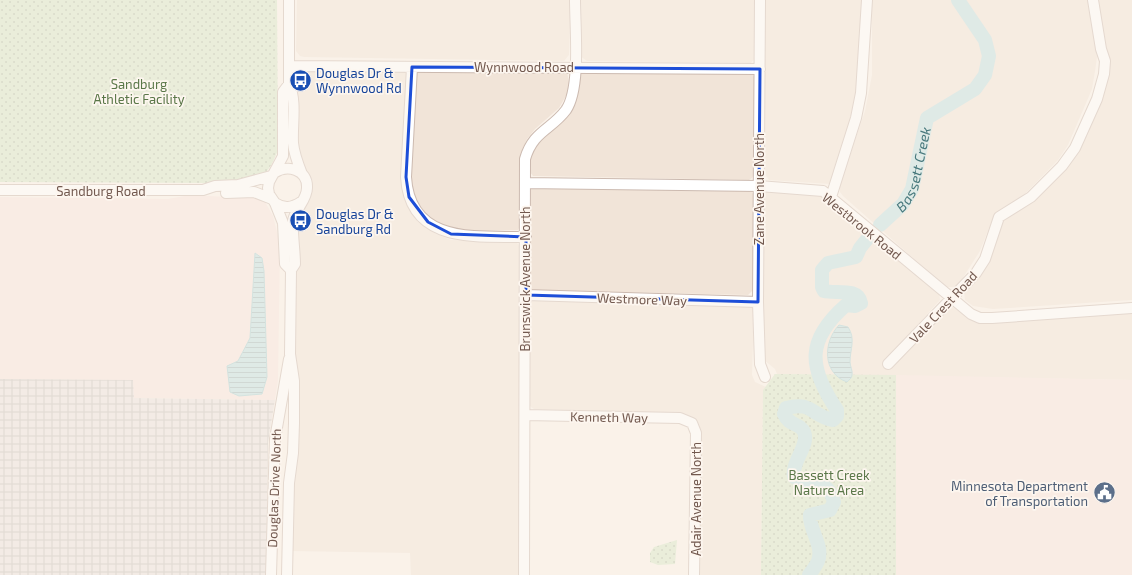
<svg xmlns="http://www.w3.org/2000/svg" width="1132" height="575" font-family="'Exo 2',sans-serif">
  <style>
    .residential { fill: #f1e4d8 }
    .commercial { fill: #f9e4de }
    .industrial { fill: url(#industrial-grid) }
    .park { fill: url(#park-dots) }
    .water { fill: url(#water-rules); stroke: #a6d0d3 }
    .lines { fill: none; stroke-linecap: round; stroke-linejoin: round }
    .river { stroke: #bfe0e2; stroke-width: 14 }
    .minor-casing { stroke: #ccbab0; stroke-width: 12 }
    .minor { stroke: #fff; stroke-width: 10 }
    .marked { fill: none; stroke: #1d4ed8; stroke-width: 3; stroke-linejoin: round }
    .labels { text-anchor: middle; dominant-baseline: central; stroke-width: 3.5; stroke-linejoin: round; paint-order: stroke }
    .street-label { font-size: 13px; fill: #72594f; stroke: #fdf6ef }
    .transit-label { font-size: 13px; fill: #164399; stroke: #fdf6ef; text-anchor: start }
    .park-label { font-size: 13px; fill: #5a7748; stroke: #fdf6ef }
    .service-label { font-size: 13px; fill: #4e5e75; stroke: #fdf6ef; text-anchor: end }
    .water-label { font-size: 14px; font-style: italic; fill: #47787c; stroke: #fdf6ef }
  </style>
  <defs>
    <pattern id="industrial-grid" width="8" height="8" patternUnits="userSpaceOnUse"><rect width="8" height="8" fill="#eae3df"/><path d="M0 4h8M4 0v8" fill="none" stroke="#c2bbb7"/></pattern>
    <pattern id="park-dots" width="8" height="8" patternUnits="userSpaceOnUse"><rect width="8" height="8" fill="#d7e7c8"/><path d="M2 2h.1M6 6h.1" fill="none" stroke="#b3bea5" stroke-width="1.8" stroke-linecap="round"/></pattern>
    <pattern id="water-rules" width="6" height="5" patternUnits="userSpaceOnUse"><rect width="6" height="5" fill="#bfe0e2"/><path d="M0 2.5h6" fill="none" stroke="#a0b9ba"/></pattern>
  </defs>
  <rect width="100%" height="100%" fill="#faf2e9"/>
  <path class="residential" d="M 297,0 L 571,0 L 569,55 L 564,61 L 304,57 L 300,56 L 296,51 Z
    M 580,0 L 756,0 L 756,57 L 751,63 L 587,61 L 580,56 Z
    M 765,0 L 863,0 L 858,99 L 833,182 L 830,184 L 769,180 L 765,174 Z
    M 872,0 L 1088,0 L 1097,57 L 1095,71 L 1092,89 L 1068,145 L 1058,160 L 1023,196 L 992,220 L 980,251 L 957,287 L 946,287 L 843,196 L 840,192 L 840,184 L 865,111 L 872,75 Z
    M 1097,0 L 1132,0 L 1132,300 L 993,309 L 973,306 L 965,300 L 964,292 L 1004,219 L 1062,167 L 1102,84 Z
    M 297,70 L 404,70 L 406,73 L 401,181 L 405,198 L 412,213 L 436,234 L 451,240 L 515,241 L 520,246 L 519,575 L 411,575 L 410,553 L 290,551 L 297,225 L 305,172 L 296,141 L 295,75 Z
    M 418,71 L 567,71 L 569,83 L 567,94 L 559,108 L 535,129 L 527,139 L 522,150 L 520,161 L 520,226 L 518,230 L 461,232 L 444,228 L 417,206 L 410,185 L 415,73 Z
    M 580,73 L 752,74 L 754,76 L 754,174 L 752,178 L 749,180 L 533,176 L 530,172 L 529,166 L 533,149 L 569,109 Z
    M 531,188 L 749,189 L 754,195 L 753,290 L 748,295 L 532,290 L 530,287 Z
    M 765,191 L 812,192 L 828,200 L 939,292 L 940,300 L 882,364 L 893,365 L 950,306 L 979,317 L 1132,310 L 1132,380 L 777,374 L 775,369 L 764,360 L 763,356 L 763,193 Z
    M 536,300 L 751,306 L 754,310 L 752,375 L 755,382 L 766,387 L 763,391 L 761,575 L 698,575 L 700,562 L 698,426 L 695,419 L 678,413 L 534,409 L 531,407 L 528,403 L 529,305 L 530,301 Z"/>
  <path class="commercial" d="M 190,195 L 228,197 L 257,195 L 265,202 L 273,216 L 280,244 L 278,380 L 275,400 L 133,398 L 133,380 L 0,379 L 0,197 L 168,199 Z
    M 896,375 L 1132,380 L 1132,575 L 896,575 Z"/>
  <path class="industrial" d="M 0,379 L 133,380 L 134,398 L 275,400 L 268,442 L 266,575 L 0,575 Z"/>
  <path class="park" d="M 0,0 L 277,0 L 278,150 C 275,157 272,166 266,172 C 256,183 233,182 220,183 L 0,182 Z
    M 775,374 L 896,375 L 896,575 L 761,575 L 763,390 Z
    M 677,540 L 675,564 L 658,565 L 650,562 L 650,553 L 654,547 Z"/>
  <path class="water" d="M 255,253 L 262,258 L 264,271 L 267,377 L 262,394 L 239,396 L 230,392 L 227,366 L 238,361 L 250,338 Z
    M 839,325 L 848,327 C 856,339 850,349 850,362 C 850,366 853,371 852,375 C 852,378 849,380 847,382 C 822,373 823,342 839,325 Z"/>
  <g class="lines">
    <g class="river">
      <path id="s1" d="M 880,225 L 903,204 L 912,189 L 927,118 L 975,89 L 985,75 L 989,56 L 985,40 L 958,0"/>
      <path d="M 809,575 C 812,571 816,566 818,561 C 824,546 809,530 810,515 L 830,510 L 834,502 C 828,477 811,487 794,477 C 791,462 810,445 804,432 C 800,423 789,426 784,414 L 786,408 C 813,401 811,416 833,420 L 837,416 L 837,410 C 808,367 806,340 846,305 L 855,306 L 861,303 C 858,287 836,294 824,291 L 822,287 L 822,270 L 828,263 L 856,257 L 860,248 L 868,238"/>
    </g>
    <defs>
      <path id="minor" d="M 289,0 L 289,84 C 297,101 292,124 293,143 C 294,154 298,164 302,174
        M 760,0 L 758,302 L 760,364 L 765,377
        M 289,66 L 760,69
        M 412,67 L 406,177 C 410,245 477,236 526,237
        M 289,84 L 283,92 L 283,156 L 269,182 L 268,188 L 269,194 L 275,203 L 283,223 L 285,264 L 291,270
        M 274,173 C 287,164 308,169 307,188 C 307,200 295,209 293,221 C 292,232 295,252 295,264 L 291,270 L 290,354 L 294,381 L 294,423 L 293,453 L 289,483 L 287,575
        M 525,183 L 759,186 L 823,191 L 971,314 L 980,318 L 992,318 L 1132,308
        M 0,190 L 203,190 L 215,186 L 238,185 L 271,176
        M 226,193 L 254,192 L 272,199
        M 831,197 L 856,118 L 861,93 L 867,0
        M 275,203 C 284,209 292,208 301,202
        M 526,295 L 758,302
        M 888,364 L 976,273 L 985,259 L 999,217 L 1031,197 L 1062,166 L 1075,148 L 1097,99 L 1104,74 L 1105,61 L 1101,49 L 1093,0
        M 525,415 L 680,418 L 692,423 L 696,433 L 694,575
        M 271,575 L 275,439 L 289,359
        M 524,575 L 525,159 C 533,131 551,130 566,110 C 581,88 575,28 575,0"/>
    </defs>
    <use href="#minor" class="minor-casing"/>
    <use href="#minor" class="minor"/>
  </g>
  <path d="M0 0H1132V575H0ZM 412,67 L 760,69 L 758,302 L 526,295 L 526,237 L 451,234 L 428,222 L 409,197 L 406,177 Z" fill="#faf2e9" fill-opacity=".55" fill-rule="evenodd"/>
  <path class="marked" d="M 412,67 L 760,69 L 758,302 L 526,295 L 526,237 L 451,234 L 428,222 L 409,197 L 406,177 Z"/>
  <defs>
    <symbol id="bus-disc" viewBox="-11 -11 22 22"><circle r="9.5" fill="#1a4fb4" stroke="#fdf6ef"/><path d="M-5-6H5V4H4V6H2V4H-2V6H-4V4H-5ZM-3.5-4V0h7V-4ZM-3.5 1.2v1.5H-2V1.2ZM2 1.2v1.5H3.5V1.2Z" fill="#fff"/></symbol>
    <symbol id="civic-disc" viewBox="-11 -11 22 22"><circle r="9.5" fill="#5c6f8a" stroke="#fdf6ef"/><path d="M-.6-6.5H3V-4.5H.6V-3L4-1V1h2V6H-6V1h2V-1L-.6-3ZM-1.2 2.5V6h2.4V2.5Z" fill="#fff"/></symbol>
  </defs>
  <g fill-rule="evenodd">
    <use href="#bus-disc" x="288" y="68" width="25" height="25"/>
    <use href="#bus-disc" x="288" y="208" width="25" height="25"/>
    <use href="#civic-disc" x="1092" y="480" width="25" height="25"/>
  </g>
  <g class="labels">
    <g class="street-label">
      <text x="524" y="67">Wynnwood Road</text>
      <text transform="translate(759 189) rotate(-90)">Zane Avenue North</text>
      <text x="101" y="191">Sandburg Road</text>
      <text transform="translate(862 226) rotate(39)">Westbrook Road</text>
      <text transform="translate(525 279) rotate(-90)">Brunswick Avenue North</text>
      <text transform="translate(642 299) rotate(2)">Westmore Way</text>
      <text transform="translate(943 307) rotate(-47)">Vale Crest Road</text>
      <text transform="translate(609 417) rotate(1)">Kenneth Way</text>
      <text transform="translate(274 488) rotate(-88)">Douglas Drive North</text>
      <text transform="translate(696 499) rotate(-90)">Adair Avenue North</text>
    </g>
    <g class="transit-label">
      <text x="316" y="73">Douglas Dr &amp;<tspan x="316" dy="15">Wynnwood Rd</tspan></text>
      <text x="316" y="214">Douglas Dr &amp;<tspan x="316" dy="15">Sandburg Rd</tspan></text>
    </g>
    <g class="park-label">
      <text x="139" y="84">Sandburg<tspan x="139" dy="15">Athletic Facility</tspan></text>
      <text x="829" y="475">Bassett Creek<tspan x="829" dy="15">Nature Area</tspan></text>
    </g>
    <g class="service-label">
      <text x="1088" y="486">Minnesota Department<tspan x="1088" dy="15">of Transportation</tspan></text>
    </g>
    <g class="water-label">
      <text stroke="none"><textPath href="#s1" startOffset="68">Bassett Creek</textPath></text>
    </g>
  </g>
</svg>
